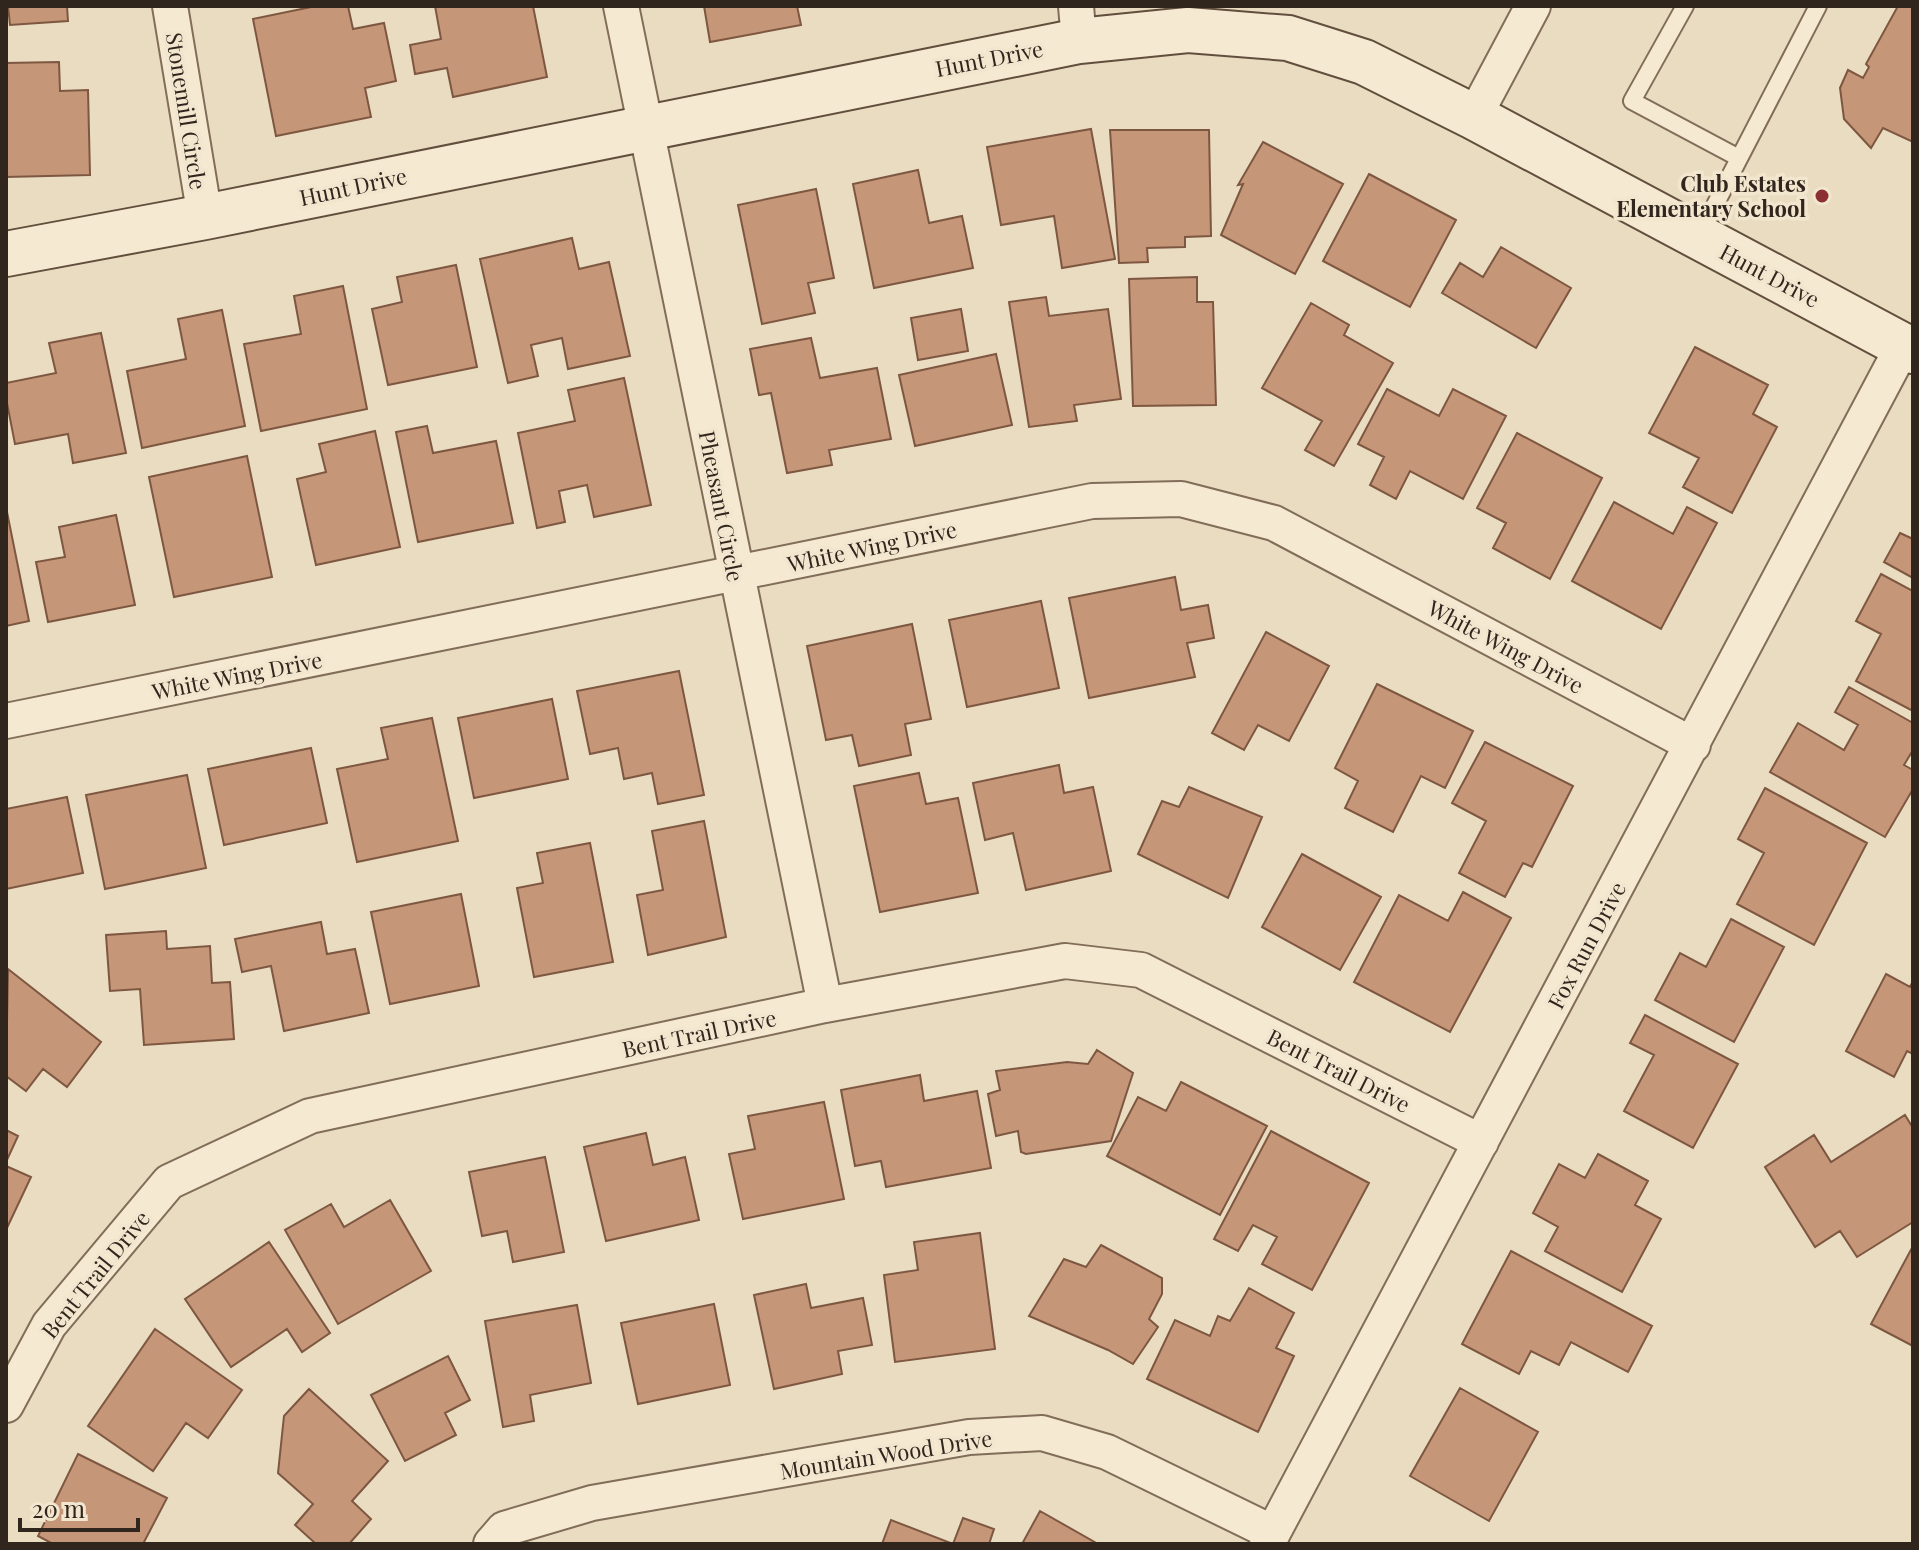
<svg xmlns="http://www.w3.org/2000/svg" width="1919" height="1550" font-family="'Playfair Display',serif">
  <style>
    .building { fill: #c59678; stroke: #7e5741; stroke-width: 2 }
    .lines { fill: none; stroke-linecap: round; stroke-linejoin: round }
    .lane-casing { stroke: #816d59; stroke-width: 20 }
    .street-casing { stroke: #816d59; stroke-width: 38 }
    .secondary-casing { stroke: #624e3d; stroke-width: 48 }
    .lane { stroke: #f5e9d2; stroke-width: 16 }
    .street { stroke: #f5e9d2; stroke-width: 34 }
    .secondary { stroke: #f5e9d2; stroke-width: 44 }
    .poi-dot { fill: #8b2f32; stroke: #f2e6cf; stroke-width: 3 }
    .labels { text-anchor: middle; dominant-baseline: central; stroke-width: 7; stroke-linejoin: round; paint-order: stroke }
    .street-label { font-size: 22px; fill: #31261d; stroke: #f2e6cf }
    .poi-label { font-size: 22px; font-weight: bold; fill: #31261d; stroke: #f2e6cf; text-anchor: end }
  </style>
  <rect width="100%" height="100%" fill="#e9dcc0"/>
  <path class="building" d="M 8,6 L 67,6 L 68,21 L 10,25 Z
    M 316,6 L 348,6 L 353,29 L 384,23 L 396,81 L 365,88 L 371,117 L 276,136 L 253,19 Z
    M 435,6 L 533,6 L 547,77 L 453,97 L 447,68 L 415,74 L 410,45 L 441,39 Z
    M 704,6 L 797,6 L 801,25 L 710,42 Z
    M 1898,6 L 1913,6 L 1913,142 L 1883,128 L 1871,148 L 1844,119 L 1840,88 L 1848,70 L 1863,78 L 1869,67 L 1866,64 Z
    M 59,62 L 60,91 L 88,90 L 90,175 L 6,177 L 6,63 Z
    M 1091,129 L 1115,259 L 1062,268 L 1054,216 L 1001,225 L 987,147 Z
    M 1110,130 L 1209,130 L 1211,236 L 1185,237 L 1185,247 L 1147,248 L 1148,262 L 1119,263 Z
    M 1263,142 L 1343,184 L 1295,274 L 1221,235 L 1243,184 L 1238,185 Z
    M 918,170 L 929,223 L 962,216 L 973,268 L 874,288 L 853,184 Z
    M 1369,174 L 1456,220 L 1410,307 L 1323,261 Z
    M 816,189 L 834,278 L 808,283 L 815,313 L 762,324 L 738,205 Z
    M 572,238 L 579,269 L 609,262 L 630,356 L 568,369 L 562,338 L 531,345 L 538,376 L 508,383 L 480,259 Z
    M 1501,247 L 1571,288 L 1536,348 L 1442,293 L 1460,263 L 1483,277 Z
    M 456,265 L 477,367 L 388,385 L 372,309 L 402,302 L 397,277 Z
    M 1197,277 L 1197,302 L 1213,302 L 1216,405 L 1133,406 L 1129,279 Z
    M 343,286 L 367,409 L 261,431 L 244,344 L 301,334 L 294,296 Z
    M 1046,297 L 1049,316 L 1108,309 L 1121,399 L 1074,405 L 1077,421 L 1029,427 L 1009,302 Z
    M 1311,303 L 1349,325 L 1344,335 L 1393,363 L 1334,466 L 1305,450 L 1322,421 L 1262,388 Z
    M 961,309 L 968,351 L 918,360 L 911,318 Z
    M 222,310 L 245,426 L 142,448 L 127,371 L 186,359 L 178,319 Z
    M 101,333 L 126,453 L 73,463 L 68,434 L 15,444 L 6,398 L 6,383 L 56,373 L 49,343 Z
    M 811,338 L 820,378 L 877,368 L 891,439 L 829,450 L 832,465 L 787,473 L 771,393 L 759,395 L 750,349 Z
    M 1695,347 L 1768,385 L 1753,414 L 1777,427 L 1732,513 L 1683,487 L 1699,458 L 1649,433 Z
    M 996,354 L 1012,425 L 915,446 L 899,375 Z
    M 624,378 L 651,505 L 594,517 L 587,485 L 559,491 L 565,522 L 537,528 L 518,433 L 575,421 L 568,390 Z
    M 1387,389 L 1439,416 L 1453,389 L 1506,416 L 1463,499 L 1410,471 L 1396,499 L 1370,485 L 1384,457 L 1358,444 Z
    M 427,426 L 433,453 L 496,441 L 513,523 L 418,542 L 396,432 Z
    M 375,431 L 400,547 L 316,565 L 297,479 L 326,472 L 319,444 Z
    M 1517,433 L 1602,478 L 1550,579 L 1493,548 L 1506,523 L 1477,508 Z
    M 247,456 L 272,577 L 174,597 L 149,477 Z
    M 1614,502 L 1673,534 L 1687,507 L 1717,523 L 1661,629 L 1572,581 Z
    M 6,507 L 29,621 L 6,626 Z
    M 116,515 L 135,605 L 48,622 L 36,562 L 65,557 L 59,527 Z
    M 1900,533 L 1913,539 L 1913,578 L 1884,562 Z
    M 1881,574 L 1913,591 L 1913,711 L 1856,681 L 1881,634 L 1856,621 Z
    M 1175,577 L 1181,610 L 1208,605 L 1214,638 L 1187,643 L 1195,677 L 1089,698 L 1069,598 Z
    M 1041,601 L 1059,688 L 967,707 L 949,620 Z
    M 912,624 L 931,719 L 905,724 L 911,755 L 859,766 L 852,735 L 826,740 L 807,646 Z
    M 1266,632 L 1329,666 L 1289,741 L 1258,725 L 1244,750 L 1212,733 Z
    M 679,671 L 704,795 L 658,804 L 652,773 L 624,779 L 618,748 L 590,754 L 577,691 Z
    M 1377,684 L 1473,731 L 1445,788 L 1421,776 L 1393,832 L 1345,808 L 1358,781 L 1335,768 Z
    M 1849,687 L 1913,723 L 1913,750 L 1904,765 L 1913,770 L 1913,789 L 1885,837 L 1770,772 L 1798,723 L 1844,750 L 1858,725 L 1835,712 Z
    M 552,699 L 568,779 L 474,798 L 458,718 Z
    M 432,718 L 458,841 L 357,862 L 337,769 L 388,759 L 381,728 Z
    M 1485,742 L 1573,786 L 1532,867 L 1523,863 L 1505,897 L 1459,873 L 1486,821 L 1452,803 Z
    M 311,748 L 327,823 L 224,845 L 208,769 Z
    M 1059,765 L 1064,793 L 1093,787 L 1111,871 L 1026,890 L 1013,833 L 985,840 L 973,783 Z
    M 919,773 L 926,804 L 958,798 L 978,893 L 880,912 L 854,786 Z
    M 187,775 L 206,868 L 105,889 L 86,795 Z
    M 1189,787 L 1262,817 L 1228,898 L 1138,854 L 1162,801 L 1179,807 Z
    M 1765,788 L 1867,843 L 1814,945 L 1737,904 L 1764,853 L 1738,839 Z
    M 67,797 L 83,873 L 6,889 L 6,809 Z
    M 704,821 L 726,937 L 648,955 L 637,895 L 663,890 L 652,831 Z
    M 590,843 L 613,962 L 534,977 L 517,888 L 543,883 L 537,853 Z
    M 1302,854 L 1381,897 L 1340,970 L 1262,927 Z
    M 1463,892 L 1511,918 L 1450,1032 L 1354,982 L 1399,895 L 1448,921 Z
    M 461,894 L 479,986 L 390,1004 L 371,912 Z
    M 1731,919 L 1784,947 L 1734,1042 L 1655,1000 L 1680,953 L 1706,967 Z
    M 321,922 L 327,954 L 355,949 L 369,1013 L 284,1031 L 271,966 L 242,972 L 235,939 Z
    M 166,931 L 167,949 L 210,946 L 212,983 L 230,982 L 234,1039 L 144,1045 L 140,989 L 110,991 L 106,935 Z
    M 8,969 L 101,1042 L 67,1087 L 43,1069 L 26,1091 L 6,1076 Z
    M 1886,974 L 1910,987 L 1913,981 L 1913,1054 L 1907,1051 L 1894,1077 L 1846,1051 Z
    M 1645,1015 L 1738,1064 L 1693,1148 L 1624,1111 L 1654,1055 L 1630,1043 Z
    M 1097,1050 L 1133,1073 L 1111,1141 L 1026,1154 L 1021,1152 L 1018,1131 L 996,1136 L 988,1094 L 1000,1090 L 996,1071 L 1067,1062 L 1088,1064 Z
    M 920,1075 L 924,1101 L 977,1091 L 991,1168 L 886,1187 L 881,1161 L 855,1166 L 841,1090 Z
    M 1181,1082 L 1267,1126 L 1220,1215 L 1107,1156 L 1138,1097 L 1166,1111 Z
    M 824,1102 L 844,1199 L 743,1219 L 729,1154 L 755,1149 L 748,1116 Z
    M 1905,1115 L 1913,1128 L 1913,1222 L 1857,1257 L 1840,1231 L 1815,1247 L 1765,1167 L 1814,1135 L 1831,1162 Z
    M 6,1130 L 18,1136 L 6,1162 Z
    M 1271,1131 L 1369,1183 L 1312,1290 L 1262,1264 L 1277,1237 L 1253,1225 L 1238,1251 L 1214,1239 Z
    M 646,1133 L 653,1165 L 685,1157 L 699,1220 L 606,1241 L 584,1147 Z
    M 1598,1154 L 1648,1181 L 1635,1205 L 1661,1219 L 1622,1292 L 1545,1251 L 1558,1227 L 1533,1213 L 1559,1164 L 1585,1178 Z
    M 545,1157 L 564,1252 L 513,1262 L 507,1231 L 482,1236 L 469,1172 Z
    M 6,1166 L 31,1177 L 6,1230 Z
    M 390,1200 L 431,1271 L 338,1324 L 285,1230 L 331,1204 L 344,1227 Z
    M 980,1233 L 995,1349 L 895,1362 L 884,1275 L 918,1270 L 914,1242 Z
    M 269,1242 L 330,1333 L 302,1352 L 287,1329 L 231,1367 L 185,1299 Z
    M 1101,1245 L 1162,1278 L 1162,1294 L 1149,1319 L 1158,1327 L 1133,1364 L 1108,1350 L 1029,1316 L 1064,1259 L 1086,1267 Z
    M 1913,1246 L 1913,1346 L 1871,1324 Z
    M 1511,1251 L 1652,1326 L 1628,1372 L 1571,1342 L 1559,1365 L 1531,1351 L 1519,1374 L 1462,1344 Z
    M 806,1284 L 811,1308 L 863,1298 L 872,1345 L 838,1351 L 842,1374 L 774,1389 L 754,1295 Z
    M 1249,1288 L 1294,1313 L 1276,1348 L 1294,1356 L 1258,1432 L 1147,1379 L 1175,1320 L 1210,1336 L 1218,1316 L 1230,1321 Z
    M 714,1304 L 730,1385 L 638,1404 L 621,1323 Z
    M 577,1305 L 591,1383 L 530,1395 L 534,1421 L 503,1427 L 485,1321 Z
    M 155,1329 L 242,1390 L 208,1438 L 186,1423 L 153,1471 L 88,1426 Z
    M 448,1356 L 470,1400 L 445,1413 L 456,1435 L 405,1461 L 371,1395 Z
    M 1460,1388 L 1538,1432 L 1489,1521 L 1410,1476 Z
    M 309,1389 L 388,1461 L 352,1501 L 371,1519 L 349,1544 L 316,1544 L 295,1525 L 313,1504 L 278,1473 L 284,1416 Z
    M 78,1454 L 167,1498 L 143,1544 L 53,1544 L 38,1536 Z
    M 1040,1511 L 1098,1544 L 1022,1544 Z
    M 963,1518 L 994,1529 L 989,1544 L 882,1544 L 891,1520 L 953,1544 Z"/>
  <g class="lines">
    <defs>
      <path id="lane" d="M 1685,6 L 1632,101 L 1739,158
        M 1699,236 L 1818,6"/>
      <path id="street" d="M 170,6 L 205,217
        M 621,6 L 825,1005
        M 1076,6 L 1079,41
        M 1474,117 L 1533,6
        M 6,721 L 1092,501 L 1181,499 L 1274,523 L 1693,745
        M 6,1405 L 49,1325 L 169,1182 L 310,1116 L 825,1005 L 1065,961 L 1141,970 L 1481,1142
        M 491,1544 L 504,1529 L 592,1503 L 969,1437 L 1042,1433 L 1107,1452 L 1273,1533
        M 1267,1544 L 1903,346"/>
      <path id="secondary" d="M 6,254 L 205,217 L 1079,41 L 1188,30 L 1288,38 L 1364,62 L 1474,117 L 1913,351"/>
    </defs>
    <use href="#lane" class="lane-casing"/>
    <use href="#street" class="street-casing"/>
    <use href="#secondary" class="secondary-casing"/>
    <use href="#lane" class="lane"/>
    <use href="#street" class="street"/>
    <use href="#secondary" class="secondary"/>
  </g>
  <circle class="poi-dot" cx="1822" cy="196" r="8"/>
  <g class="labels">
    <g class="street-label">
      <text transform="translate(989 58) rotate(-11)">Hunt Drive</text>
      <text transform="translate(187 111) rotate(81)">Stonemill Circle</text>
      <text transform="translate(353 186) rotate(-12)">Hunt Drive</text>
      <text transform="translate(1770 275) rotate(28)">Hunt Drive</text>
      <text transform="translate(722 506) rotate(79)">Pheasant Circle</text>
      <text transform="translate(872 546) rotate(-12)">White Wing Drive</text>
      <text transform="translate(1506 646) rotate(28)">White Wing Drive</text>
      <text transform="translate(237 675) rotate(-11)">White Wing Drive</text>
      <text transform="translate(1586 945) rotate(-62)">Fox Run Drive</text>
      <text transform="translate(699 1033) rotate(-12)">Bent Trail Drive</text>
      <text transform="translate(1339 1070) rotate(27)">Bent Trail Drive</text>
      <text transform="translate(95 1274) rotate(-51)">Bent Trail Drive</text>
      <text transform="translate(886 1454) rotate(-9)">Mountain Wood Drive</text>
    </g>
    <g class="poi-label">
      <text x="1806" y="183">Club Estates<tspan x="1806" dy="25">Elementary School</tspan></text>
    </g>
  </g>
  <rect width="1919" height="1550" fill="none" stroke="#31261d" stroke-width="16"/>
  <path d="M20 1518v12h118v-12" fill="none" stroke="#31261d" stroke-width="4"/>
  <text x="32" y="1518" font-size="24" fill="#31261d" stroke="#f2e6cf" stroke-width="6" paint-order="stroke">20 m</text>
</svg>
